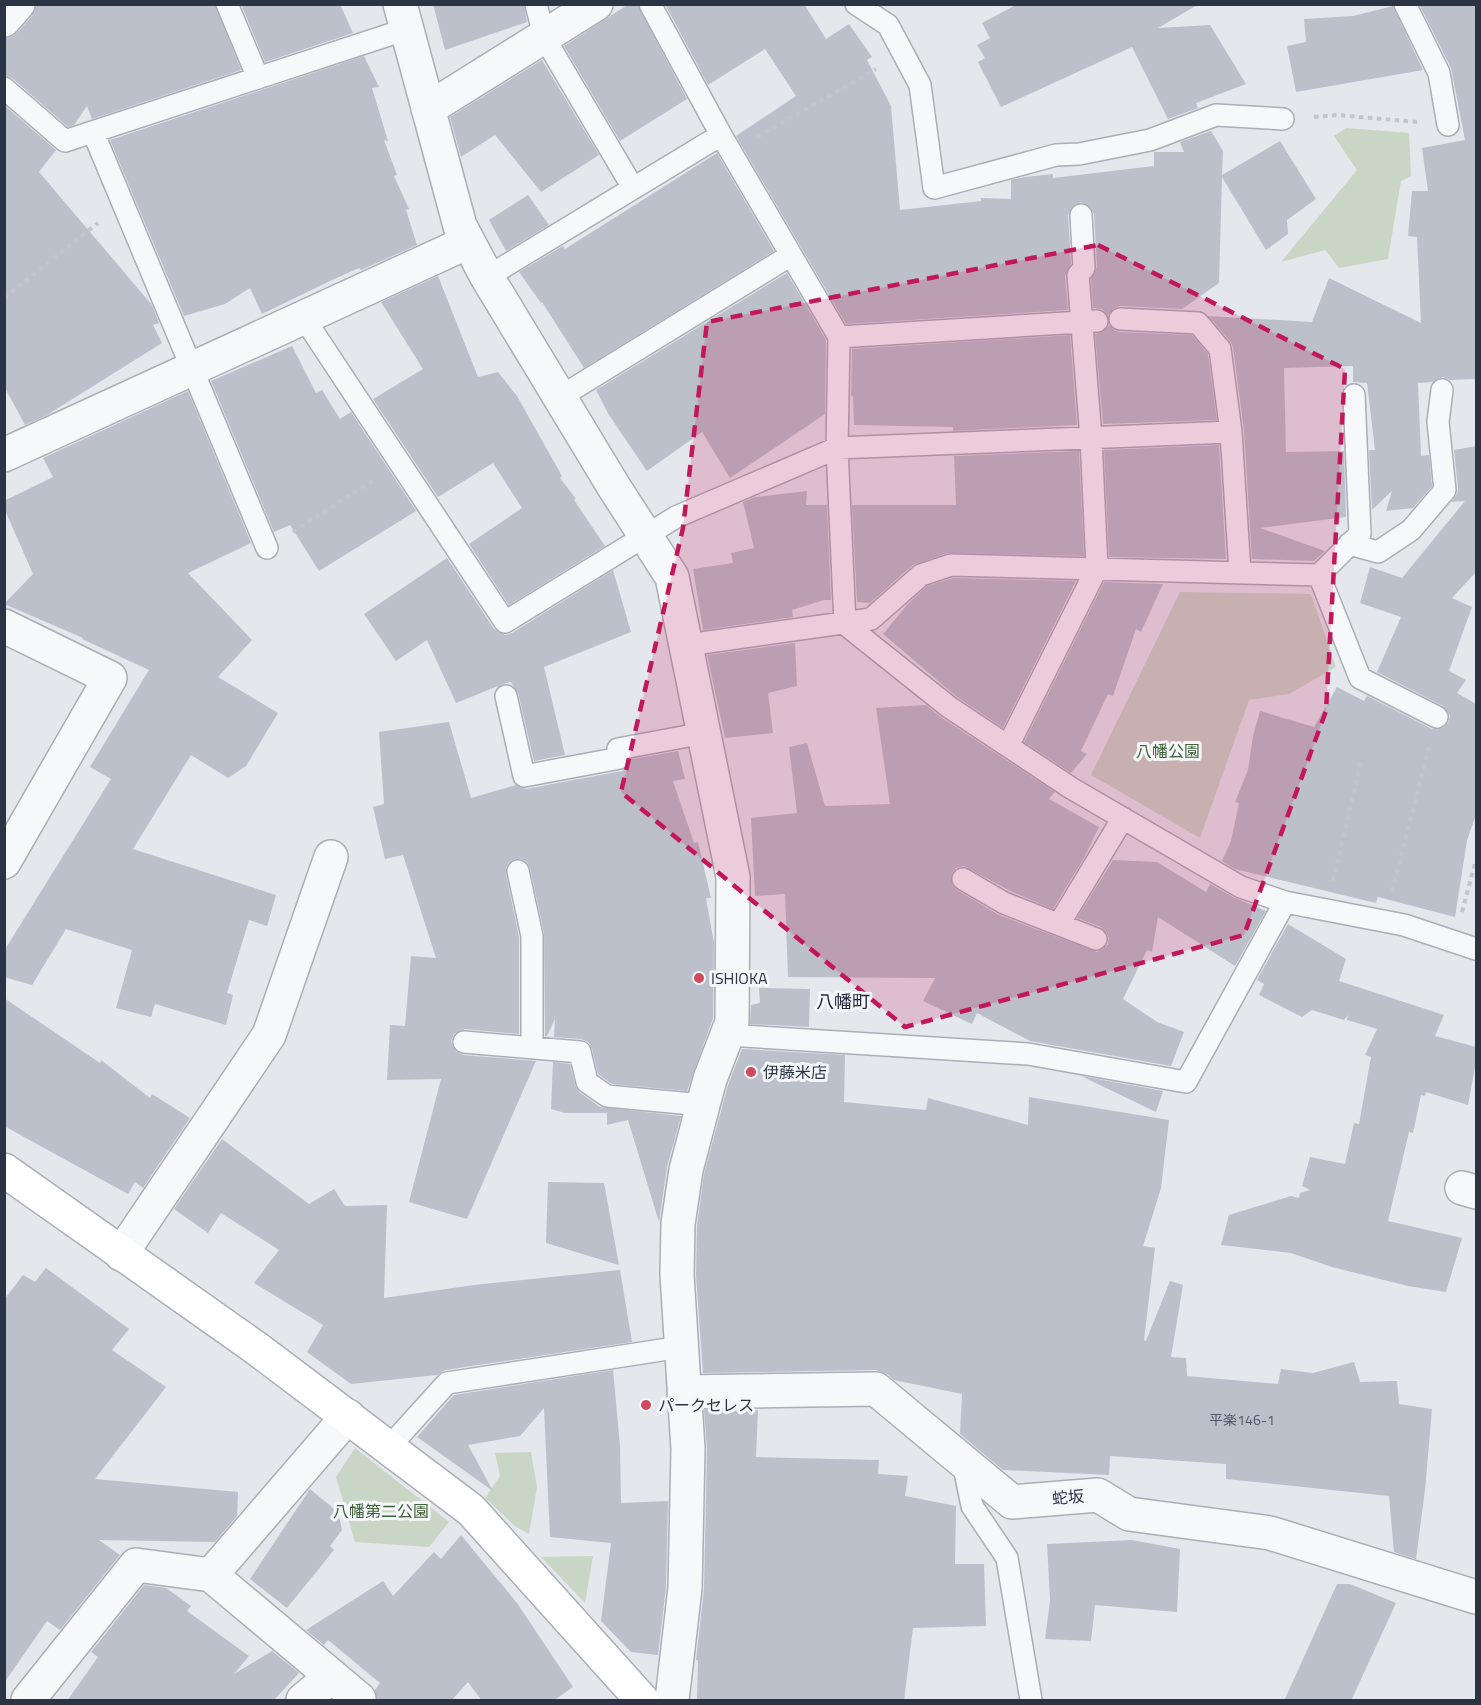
<svg xmlns="http://www.w3.org/2000/svg" width="1481" height="1705" font-family="'Titillium Web','Noto Sans JP',sans-serif">
  <style>
    .green { fill: #c9d6c5 }
    .building { fill: #bbc0ca }
    .lines { fill: none; stroke-linecap: round; stroke-linejoin: round }
    .lane-casing { stroke: #a9aeb7; stroke-width: 24 }
    .street-casing { stroke: #a9aeb7; stroke-width: 36 }
    .secondary-casing { stroke: #a9aeb7; stroke-width: 36 }
    .path { stroke: #c2c5cb; stroke-width: 4; stroke-dasharray: 4.5 4.5; stroke-linecap: butt }
    .lane { stroke: #f7f8fa; stroke-width: 21 }
    .street { stroke: #f7f8fa; stroke-width: 33 }
    .secondary { stroke: #fff; stroke-width: 33 }
    .marked { fill: #c2185b; fill-opacity: 0.2; stroke: #c2185b; stroke-width: 4.5; stroke-dasharray: 12 8; stroke-linejoin: round }
    .poi-dot { fill: #d1495b; stroke: #f4f6f9; stroke-width: 2 }
    .labels { text-anchor: middle; dominant-baseline: central; stroke-width: 6; stroke-linejoin: round; paint-order: stroke }
    .number-label { font-size: 14px; fill: #4f5766 }
    .park-label { font-size: 16px; fill: #3f6138; stroke: #f4f6f9 }
    .poi-label { font-size: 16px; fill: #2b3445; stroke: #f4f6f9; text-anchor: start }
    .street-label { font-size: 16px; fill: #2b3445; stroke: #f4f6f9 }
    .neighbourhood-label { font-size: 18px; fill: #1d2536; stroke: #f4f6f9 }
  </style>
  <rect width="100%" height="100%" fill="#e4e7ec"/>
  <path class="green" d="M 1346,128 L 1409,133 L 1411,176 L 1401,181 L 1388,259 L 1339,268 L 1325,250 L 1281,262 L 1357,170 L 1334,136 Z
    M 1180,592 L 1311,594 L 1336,667 L 1289,694 L 1249,700 L 1200,838 L 1091,775 Z
    M 355,1448 L 449,1522 L 429,1547 L 355,1542 L 336,1477 Z
    M 531,1452 L 537,1487 L 529,1534 L 515,1526 L 485,1498 L 500,1476 L 495,1453 Z
    M 593,1556 L 585,1603 L 541,1557 Z"/>
  <path class="building" d="M 36,4 L 215,4 L 241,70 L 92,119 L 87,106 L 74,125 L 68,127 L 12,78 L 4,76 L 4,38 L 11,37 L 18,32 L 32,16 Z
    M 241,4 L 340,4 L 353,33 L 265,62 Z
    M 433,4 L 524,4 L 527,22 L 445,50 Z
    M 629,4 L 637,4 L 687,99 L 620,141 L 564,46 Z
    M 665,4 L 804,4 L 826,39 L 849,24 L 872,57 L 867,60 L 891,106 L 900,210 L 981,201 L 981,198 L 1011,199 L 1011,180 L 1025,177 L 1053,174 L 1053,178 L 1154,166 L 1154,152 L 1184,152 L 1180,142 L 1211,131 L 1223,151 L 1222,175 L 1280,141 L 1316,199 L 1287,220 L 1288,234 L 1266,250 L 1222,177 L 1219,283 L 1182,309 L 1120,306 L 1114,308 L 1108,315 L 1102,309 L 1093,308 L 1091,279 L 1097,267 L 1094,214 L 1091,208 L 1081,202 L 1074,205 L 1068,215 L 1071,264 L 1065,276 L 1068,310 L 846,324 L 736,136 L 796,96 L 765,49 L 708,85 Z
    M 1018,4 L 1199,4 L 1158,28 L 1210,25 L 1246,84 L 1196,103 L 1198,108 L 1168,119 L 1132,47 L 1001,107 L 978,62 L 985,58 L 977,45 L 990,38 L 982,23 Z
    M 1419,4 L 1476,4 L 1476,379 L 1450,380 L 1443,377 L 1432,382 L 1418,383 L 1421,456 L 1429,455 L 1432,486 L 1413,508 L 1386,511 L 1392,491 L 1372,510 L 1369,450 L 1375,450 L 1367,383 L 1353,382 L 1353,366 L 1284,368 L 1286,452 L 1344,451 L 1346,517 L 1260,528 L 1325,551 L 1314,561 L 1252,559 L 1244,431 L 1233,347 L 1230,341 L 1208,316 L 1312,322 L 1329,278 L 1421,323 L 1417,237 L 1408,236 L 1412,191 L 1428,191 L 1422,148 L 1465,140 L 1451,68 Z
    M 1393,6 L 1423,70 L 1296,92 L 1287,46 L 1306,42 L 1304,19 L 1353,16 Z
    M 364,56 L 379,87 L 372,88 L 388,141 L 384,140 L 397,175 L 394,176 L 409,209 L 406,210 L 417,245 L 361,270 L 359,268 L 332,280 L 262,314 L 250,288 L 225,304 L 184,316 L 110,140 Z
    M 542,60 L 599,155 L 541,192 L 495,135 L 461,157 L 450,117 Z
    M 4,105 L 56,150 L 39,172 L 152,305 L 159,323 L 153,325 L 162,343 L 47,415 L 25,425 L 4,386 Z
    M 717,153 L 774,251 L 584,368 L 542,302 L 541,303 L 519,272 L 563,246 L 565,249 Z
    M 528,195 L 549,225 L 506,251 L 489,220 Z
    M 787,273 L 826,340 L 825,414 L 730,478 L 702,432 L 647,471 L 609,415 L 596,390 Z
    M 438,276 L 478,377 L 498,372 L 517,396 L 562,476 L 560,478 L 576,499 L 574,500 L 605,546 L 509,605 L 469,544 L 522,508 L 493,463 L 438,497 L 373,399 L 423,369 L 381,302 Z
    M 1109,325 L 1114,330 L 1119,332 L 1192,335 L 1208,354 L 1217,420 L 1103,424 L 1095,334 L 1104,331 Z
    M 1070,335 L 1077,425 L 953,431 L 953,427 L 854,425 L 853,395 L 851,397 L 852,349 Z
    M 292,346 L 316,393 L 322,390 L 340,419 L 351,412 L 416,511 L 319,571 L 290,525 L 274,532 L 211,381 Z
    M 188,391 L 251,543 L 188,573 L 252,640 L 218,677 L 278,713 L 246,766 L 228,778 L 191,755 L 133,849 L 276,895 L 267,926 L 249,920 L 227,993 L 233,995 L 226,1025 L 155,1004 L 151,1017 L 116,1008 L 132,950 L 66,929 L 32,985 L 4,977 L 4,951 L 111,779 L 90,767 L 149,670 L 82,639 L 83,638 L 4,604 L 33,574 L 4,508 L 4,501 L 53,477 L 43,458 Z
    M 1219,445 L 1226,559 L 1109,557 L 1104,450 Z
    M 1476,446 L 1476,572 L 1452,598 L 1472,607 L 1449,671 L 1466,680 L 1457,693 L 1476,704 L 1476,815 L 1467,840 L 1455,917 L 1378,897 L 1376,903 L 1235,869 L 1222,861 L 1231,841 L 1239,803 L 1235,802 L 1248,770 L 1253,736 L 1260,711 L 1314,727 L 1337,687 L 1364,701 L 1367,696 L 1432,729 L 1443,728 L 1448,723 L 1450,716 L 1443,706 L 1377,672 L 1401,617 L 1360,603 L 1370,567 L 1402,578 L 1465,501 L 1451,502 L 1457,494 L 1458,489 L 1454,450 Z
    M 1079,451 L 1084,556 L 947,553 L 913,565 L 870,603 L 857,602 L 852,505 L 956,505 L 954,456 Z
    M 807,491 L 806,505 L 827,505 L 831,600 L 824,600 L 792,610 L 793,617 L 703,630 L 693,569 L 733,563 L 731,553 L 754,548 L 743,502 L 755,497 Z
    M 447,558 L 494,629 L 505,635 L 512,633 L 613,570 L 631,632 L 544,667 L 565,755 L 534,761 L 518,693 L 511,682 L 503,684 L 456,703 L 427,640 L 396,661 L 364,614 Z
    M 953,578 L 1076,581 L 1003,728 L 957,697 L 883,634 L 907,605 L 927,586 Z
    M 1104,582 L 1163,584 L 1141,632 L 1136,629 L 1113,696 L 1108,694 L 1081,751 L 1087,754 L 1071,773 L 1024,742 Z
    M 795,643 L 797,686 L 768,693 L 773,733 L 725,738 L 707,655 Z
    M 926,705 L 942,718 L 1055,792 L 1049,799 L 1099,827 L 1084,858 L 1053,909 L 1010,891 L 964,866 L 956,868 L 952,873 L 952,885 L 957,890 L 999,915 L 1097,952 L 1103,949 L 1108,944 L 1109,938 L 1106,932 L 1101,927 L 1077,918 L 1113,860 L 1157,862 L 1206,892 L 1210,884 L 1235,898 L 1266,911 L 1235,966 L 1158,917 L 1152,952 L 1147,950 L 1123,999 L 1157,1022 L 1184,1032 L 1171,1066 L 1030,1041 L 977,1013 L 972,1024 L 923,1001 L 935,978 L 788,977 L 785,894 L 755,896 L 751,818 L 797,813 L 789,747 L 807,743 L 825,806 L 890,804 L 876,708 Z
    M 449,722 L 471,798 L 516,785 L 526,789 L 622,771 L 629,767 L 632,759 L 678,751 L 685,779 L 673,781 L 694,843 L 698,842 L 711,898 L 706,898 L 714,943 L 713,1018 L 687,1091 L 612,1084 L 598,1074 L 592,1049 L 588,1042 L 581,1039 L 554,1037 L 555,1019 L 547,1036 L 545,1036 L 544,933 L 530,868 L 527,862 L 521,859 L 515,859 L 509,862 L 506,868 L 506,874 L 519,937 L 519,1034 L 465,1029 L 454,1034 L 451,1041 L 456,1052 L 463,1055 L 536,1061 L 467,1219 L 409,1202 L 441,1079 L 387,1080 L 390,1025 L 405,1026 L 411,956 L 436,958 L 403,855 L 385,859 L 373,807 L 384,804 L 379,732 Z
    M 1288,924 L 1346,959 L 1339,981 L 1444,1015 L 1435,1036 L 1476,1047 L 1476,1061 L 1468,1105 L 1426,1092 L 1425,1096 L 1421,1095 L 1413,1133 L 1409,1132 L 1388,1221 L 1462,1238 L 1446,1292 L 1408,1286 L 1332,1267 L 1291,1253 L 1221,1245 L 1229,1215 L 1291,1196 L 1299,1198 L 1300,1193 L 1310,1190 L 1302,1186 L 1310,1157 L 1345,1164 L 1354,1123 L 1359,1124 L 1371,1057 L 1365,1055 L 1377,1029 L 1347,1020 L 1348,1015 L 1344,1020 L 1312,1010 L 1302,1017 L 1259,995 L 1264,984 L 1257,980 Z
    M 759,988 L 810,989 L 809,1027 L 750,1024 L 751,1005 L 760,1003 Z
    M 4,998 L 100,1063 L 101,1060 L 150,1098 L 152,1094 L 190,1118 L 143,1188 L 135,1182 L 128,1194 L 4,1126 Z
    M 742,1049 L 845,1055 L 844,1102 L 926,1110 L 928,1098 L 1028,1125 L 1029,1097 L 1169,1120 L 1161,1188 L 1143,1246 L 1155,1248 L 1144,1340 L 1146,1341 L 1170,1281 L 1183,1285 L 1171,1357 L 1186,1358 L 1187,1376 L 1278,1384 L 1281,1369 L 1313,1373 L 1354,1362 L 1360,1382 L 1397,1381 L 1399,1404 L 1432,1409 L 1425,1490 L 1416,1559 L 1394,1552 L 1389,1496 L 1226,1479 L 1226,1464 L 1110,1456 L 1109,1475 L 1003,1470 L 960,1434 L 962,1394 L 894,1380 L 887,1374 L 876,1370 L 703,1373 L 696,1275 L 697,1226 L 704,1174 L 728,1085 Z
    M 553,1062 L 570,1064 L 575,1085 L 579,1092 L 600,1107 L 681,1116 L 667,1167 L 659,1222 L 628,1120 L 607,1125 L 607,1113 L 565,1113 L 551,1109 Z
    M 1081,1076 L 1163,1091 L 1156,1112 Z
    M 222,1139 L 309,1204 L 334,1189 L 345,1206 L 387,1205 L 384,1298 L 474,1285 L 620,1270 L 632,1342 L 445,1370 L 437,1375 L 351,1384 L 307,1352 L 323,1325 L 254,1283 L 279,1250 L 221,1213 L 208,1233 L 174,1209 Z
    M 548,1182 L 604,1183 L 619,1265 L 546,1243 Z
    M 46,1268 L 129,1329 L 112,1350 L 166,1387 L 95,1479 L 238,1492 L 237,1516 L 215,1542 L 99,1540 L 120,1555 L 60,1630 L 47,1621 L 4,1683 L 4,1300 L 23,1275 L 35,1282 Z
    M 613,1370 L 620,1446 L 621,1503 L 668,1501 L 666,1587 L 658,1655 L 631,1652 L 601,1621 L 611,1543 L 550,1537 L 544,1408 L 520,1436 L 468,1445 L 493,1491 L 417,1437 L 454,1395 Z
    M 704,1410 L 758,1410 L 756,1457 L 879,1460 L 878,1474 L 908,1476 L 905,1496 L 956,1506 L 955,1564 L 984,1564 L 986,1626 L 913,1628 L 904,1701 L 697,1701 L 698,1660 L 696,1660 L 704,1589 L 707,1449 Z
    M 310,1489 L 332,1507 L 340,1520 L 342,1530 L 330,1546 L 334,1550 L 287,1608 L 250,1579 Z
    M 461,1535 L 517,1603 L 573,1687 L 553,1701 L 482,1701 L 468,1682 L 451,1701 L 377,1701 L 375,1690 L 380,1683 L 328,1640 L 324,1645 L 306,1630 L 383,1581 L 393,1596 L 434,1552 L 441,1559 Z
    M 1132,1540 L 1180,1549 L 1177,1612 L 1095,1605 L 1091,1641 L 1045,1639 L 1050,1601 L 1047,1544 Z
    M 1337,1584 L 1350,1584 L 1396,1603 L 1351,1701 L 1284,1701 Z
    M 144,1585 L 166,1588 L 191,1606 L 187,1611 L 249,1656 L 234,1674 L 272,1651 L 299,1673 L 273,1701 L 67,1701 L 98,1657 L 91,1652 Z"/>
  <g class="lines">
    <defs>
      <path id="lane" d="M 227,4 L 258,78
        M 536,4 L 544,37 L 633,188
        M 650,4 L 721,135 L 839,337 L 837,448 L 845,624 L 949,707 L 1071,788 L 1241,887 L 1285,902 L 1404,925 L 1476,949
        M 856,4 L 888,25 L 920,85 L 934,188 L 1056,155 L 1079,154 L 1150,140 L 1216,115 L 1283,119
        M 1405,4 L 1439,73 L 1448,125
        M 4,88 L 65,141 L 407,29
        M 93,132 L 267,548
        M 487,277 L 721,135
        M 304,318 L 505,622 L 676,517 L 837,448 L 1231,432
        M 1120,319 L 1198,323 L 1220,349 L 1231,432 L 1240,572
        M 839,337 L 1097,321
        M 560,397 L 791,255
        M 1349,544 L 1378,552 L 1411,530 L 1445,490 L 1438,422 L 1442,390
        M 1319,575 L 1360,678 L 1437,717
        M 687,645 L 871,619 L 921,575 L 951,565 L 1319,575 L 1360,534 L 1354,395
        M 506,696 L 524,776 L 620,758 L 618,749 L 704,733
        M 1008,746 L 1097,568 L 1091,438 L 1078,275 L 1084,268 L 1081,215
        M 518,871 L 532,936 L 532,1048
        M 963,879 L 1004,903 L 1096,939
        M 1059,924 L 1123,818
        M 727,1035 L 1028,1054 L 1186,1082 L 1285,902
        M 464,1042 L 580,1052 L 587,1082 L 607,1096 L 703,1105
        M 389,1447 L 447,1383 L 681,1347
        M 963,1462 L 972,1506 L 1007,1558 L 1031,1700"/>
      <path id="street" d="M 400,4 L 460,226 L 487,277 L 614,487 L 672,577 L 733,877 L 732,1022 L 710,1079 L 703,1105 L 686,1170 L 678,1224 L 677,1275 L 688,1449 L 685,1588 L 672,1700
        M 4,20 L 18,4
        M 428,109 L 596,4
        M 4,455 L 468,242
        M 4,626 L 110,678 L 4,862
        M 1462,1188 L 1476,1192
        M 121,1254 L 269,1035 L 331,857
        M 684,1392 L 876,1389 L 1012,1502 L 1098,1495 L 1129,1514 L 1270,1533 L 1476,1597
        M 211,1575 L 348,1416
        M 28,1700 L 136,1565 L 211,1575 L 359,1699
        M 303,1700 L 332,1676"/>
      <path id="secondary" d="M 4,1170 L 256,1348 L 471,1510 L 642,1700"/>
    </defs>
    <use href="#lane" class="lane-casing"/>
    <use href="#street" class="street-casing"/>
    <use href="#secondary" class="secondary-casing"/>
    <path class="path" d="M 1314,117 L 1337,115 L 1417,122
      M 757,137 L 876,69
      M 4,298 L 98,223
      M 293,532 L 375,479
      M 1333,881 L 1361,762
      M 1392,891 L 1429,747
      M 1462,912 L 1476,860"/>
    <use href="#lane" class="lane"/>
    <use href="#street" class="street"/>
    <use href="#secondary" class="secondary"/>
  </g>
  <path class="marked" d="M 1098,245 L 1345,369 L 1326,711 L 1244,935 L 905,1027 L 621,792 L 683,528 L 707,322 Z"/>
  <g class="poi-dot">
    <circle cx="699" cy="978" r="6"/>
    <circle cx="751" cy="1072" r="6"/>
    <circle cx="646" cy="1405" r="6"/>
  </g>
  <g class="labels">
    <g class="number-label">
      <text x="1242" y="1419">平楽146-1</text>
    </g>
    <g class="park-label">
      <text x="1168" y="751">八幡公園</text>
      <text x="381" y="1511">八幡第二公園</text>
    </g>
    <g class="poi-label">
      <text x="711" y="978">ISHIOKA</text>
      <text x="763" y="1072">伊藤米店</text>
      <text x="658" y="1405">パークセレス</text>
    </g>
    <g class="street-label">
      <text transform="translate(1068 1497) rotate(-5)">蛇坂</text>
    </g>
    <g class="neighbourhood-label">
      <text x="843" y="1001">八幡町</text>
    </g>
  </g>
  <rect width="1481" height="1705" fill="none" stroke="#2b3445" stroke-width="12"/>
</svg>
